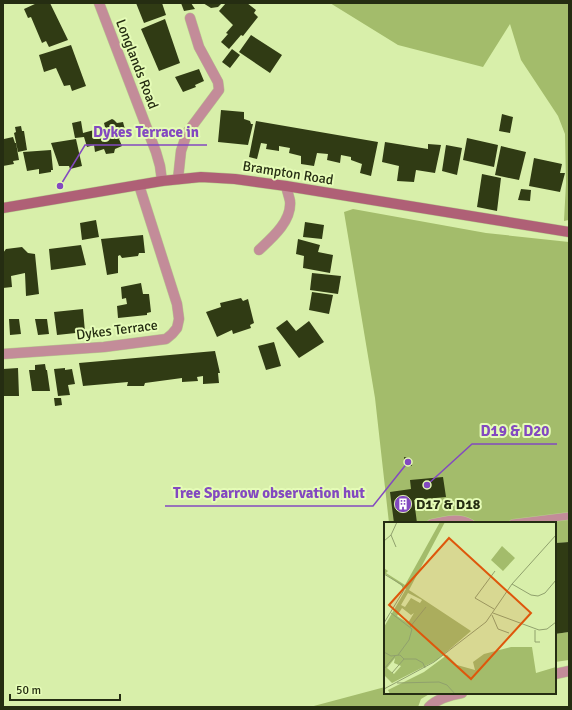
<svg xmlns="http://www.w3.org/2000/svg" width="572" height="710" font-family="Signika,sans-serif">
  <style>
    .green { fill: #a3bc6b }
    .building { fill: #303b14 }
    .lines { fill: none; stroke-linecap: round; stroke-linejoin: round }
    .lane-casing { stroke: #b8cc8f; stroke-width: 8 }
    .street-casing { stroke: #b8cc8f; stroke-width: 11 }
    .secondary-casing { stroke: #b8cc8f; stroke-width: 11 }
    .lane { stroke: #c38c99; stroke-width: 7 }
    .street { stroke: #c38c99; stroke-width: 10 }
    .secondary { stroke: #af6076; stroke-width: 10 }
    .labels { text-anchor: middle; dominant-baseline: central; stroke-width: 4; stroke-linejoin: round; paint-order: stroke }
    .street-label { font-size: 14px; fill: #252d12; stroke: #e5fcb7 }
    .poi-label { font-size: 14px; font-weight: bold; fill: #252d12; stroke: #e5fcb7; text-anchor: start }
    .inset-road { fill: none; stroke: #90a16d; stroke-width: 1 }
    .view { fill: #de570c; fill-opacity: 0.15; stroke: #de570c; stroke-width: 2 }
    .inset-edge { fill: none; stroke: #252d12; stroke-width: 2 }
    .leader { fill: none; stroke: #8349c0; stroke-width: 1.5 }
    .callout-dot { fill: #8349c0; stroke: #e5fcb7; stroke-width: 1.5 }
    .callout-label { font-size: 15px; text-anchor: middle; font-weight: bold; fill: #8349c0; stroke: #e5fcb7; stroke-width: 4; stroke-linejoin: round; paint-order: stroke }
  </style>
  <rect width="100%" height="100%" fill="#d8efaa"/>
  <path class="green" d="M 330,3 L 569,3 L 569,220 L 564,221 L 566,183 L 565,134 L 558,116 L 521,60 L 510,24 L 483,67 L 398,45 Z
    M 353,209 L 486,233 L 569,242 L 569,542 L 555,543 L 555,523 L 389,523 L 375,398 L 344,212 Z
    M 569,632 L 569,660 L 555,662 L 555,634 Z
    M 385,687 L 385,693 L 431,693 L 421,699 L 418,707 L 310,707 Z"/>
  <path class="building" d="M 37,3 L 50,3 L 68,40 L 49,47 L 46,41 L 42,43 L 31,17 L 28,18 L 24,9 Z
    M 136,3 L 162,3 L 166,15 L 144,23 Z
    M 181,3 L 191,3 L 195,9 L 184,11 Z
    M 203,3 L 222,3 L 218,7 L 211,8 Z
    M 226,3 L 247,3 L 256,10 L 254,13 L 258,17 L 243,36 L 241,35 L 229,49 L 221,42 L 228,34 L 226,33 L 233,25 L 219,11 Z
    M 165,19 L 180,63 L 159,71 L 141,29 Z
    M 251,35 L 282,55 L 270,73 L 239,52 Z
    M 71,45 L 86,86 L 72,91 L 70,85 L 64,86 L 56,68 L 44,72 L 39,55 Z
    M 232,49 L 240,55 L 230,68 L 222,62 Z
    M 199,69 L 204,81 L 195,85 L 196,87 L 183,92 L 175,77 Z
    M 221,110 L 244,112 L 244,119 L 250,121 L 251,124 L 253,124 L 248,145 L 218,142 Z
    M 502,114 L 513,117 L 510,133 L 499,131 Z
    M 112,119 L 114,120 L 117,123 L 123,122 L 127,137 L 119,139 L 122,146 L 115,149 L 114,153 L 106,154 L 104,149 L 95,152 L 94,145 L 87,147 L 84,137 L 75,138 L 72,123 L 81,121 L 83,133 L 105,127 L 104,123 Z
    M 256,121 L 378,142 L 371,176 L 360,173 L 362,164 L 351,160 L 351,157 L 341,155 L 340,163 L 327,160 L 328,154 L 317,153 L 314,166 L 301,164 L 301,156 L 289,153 L 290,148 L 279,146 L 279,151 L 266,149 L 267,144 L 261,143 L 257,159 L 249,157 Z
    M 21,126 L 22,131 L 24,131 L 27,150 L 18,152 L 14,133 L 16,132 L 15,127 Z
    M 3,137 L 4,139 L 13,137 L 15,143 L 16,143 L 19,160 L 13,161 L 14,164 L 3,166 Z
    M 467,138 L 498,145 L 494,167 L 463,160 Z
    M 76,139 L 82,166 L 70,169 L 69,166 L 59,166 L 51,143 Z
    M 385,142 L 428,149 L 428,144 L 441,145 L 435,173 L 416,170 L 414,182 L 397,181 L 399,166 L 382,162 Z
    M 446,145 L 462,148 L 457,175 L 442,171 Z
    M 501,146 L 526,152 L 519,180 L 495,175 Z
    M 51,150 L 53,170 L 51,170 L 51,172 L 39,174 L 39,169 L 27,171 L 23,152 Z
    M 534,158 L 562,164 L 560,173 L 565,173 L 560,192 L 529,186 Z
    M 482,174 L 501,178 L 497,211 L 477,207 Z
    M 521,189 L 531,190 L 530,201 L 518,200 Z
    M 96,220 L 99,237 L 82,240 L 80,223 Z
    M 305,222 L 324,225 L 322,239 L 303,237 Z
    M 143,235 L 145,253 L 139,253 L 138,256 L 122,258 L 120,255 L 118,256 L 118,273 L 107,275 L 101,239 Z
    M 298,239 L 320,245 L 318,252 L 333,255 L 330,273 L 303,268 L 304,256 L 296,254 Z
    M 81,245 L 86,265 L 51,270 L 49,249 Z
    M 22,247 L 28,253 L 35,254 L 39,294 L 26,296 L 25,273 L 11,276 L 12,287 L 3,288 L 3,253 L 6,249 Z
    M 312,273 L 341,276 L 338,294 L 310,290 Z
    M 141,283 L 143,294 L 149,294 L 151,312 L 147,313 L 147,315 L 118,318 L 117,306 L 127,304 L 126,298 L 122,299 L 121,287 Z
    M 312,292 L 333,295 L 329,314 L 309,310 Z
    M 241,298 L 243,301 L 248,299 L 254,323 L 250,325 L 251,328 L 233,334 L 232,330 L 217,337 L 206,312 L 221,307 L 220,303 Z
    M 83,309 L 85,332 L 57,335 L 54,312 Z
    M 9,319 L 19,319 L 21,334 L 10,335 Z
    M 35,319 L 47,319 L 49,334 L 38,335 Z
    M 287,320 L 296,331 L 309,321 L 324,342 L 299,358 L 276,328 Z
    M 274,342 L 281,366 L 266,370 L 258,346 Z
    M 215,351 L 220,373 L 218,373 L 219,383 L 203,384 L 203,376 L 197,377 L 198,381 L 182,382 L 182,378 L 145,383 L 144,386 L 127,386 L 128,382 L 83,386 L 79,363 Z
    M 45,364 L 46,370 L 47,370 L 50,391 L 32,391 L 29,370 L 35,370 L 35,365 Z
    M 18,368 L 19,396 L 3,396 L 3,369 Z
    M 65,368 L 65,370 L 72,369 L 75,384 L 68,385 L 70,395 L 58,396 L 54,369 Z
    M 54,398 L 61,398 L 62,405 L 55,406 Z
    M 404,457 L 411,458 L 412,466 L 405,466 Z
    M 443,477 L 446,497 L 414,500 L 417,523 L 394,523 L 390,492 L 411,489 L 410,480 Z
    M 569,542 L 569,632 L 555,634 L 555,543 Z"/>
  <g class="lines">
    <defs>
      <path id="lane" d="M 431,523 C 444,520 458,516 471,523
        M 513,523 L 569,516"/>
      <path id="street" d="M 99,3 L 156,152 L 160,166 L 162,181
        M 178,179 L 181,151 L 187,133 L 219,90 L 218,82 L 199,47 L 190,18
        M 259,250 C 272,238 292,221 290,201 C 289,196 287,191 286,186
        M 3,354 L 104,347 L 166,339 L 172,334 L 177,328 L 179,319 L 177,304 L 139,185
        M 555,674 L 569,671
        M 429,707 C 438,698 450,695 462,693"/>
      <path id="secondary" d="M 3,208 L 162,181 L 201,177 L 235,179 L 286,186 L 569,232"/>
    </defs>
    <use href="#lane" class="lane-casing"/>
    <use href="#street" class="street-casing"/>
    <use href="#secondary" class="secondary-casing"/>
    <use href="#lane" class="lane"/>
    <use href="#street" class="street"/>
    <use href="#secondary" class="secondary"/>
  </g>
  <defs>
    <symbol id="building-disc" viewBox="-11 -11 22 22"><circle r="9.5" fill="#8349c0" stroke="#e5fcb7"/><path d="M-4-6H4V6H1V3H-1V6H-4ZM-2.5-4.3h1.7v1.8h-1.7ZM.8-4.3h1.7v1.8H.8ZM-2.5-1h1.7V.8h-1.7ZM.8-1h1.7V.8H.8Z" fill="#fff"/></symbol>
  </defs>
  <g fill-rule="evenodd">
    <use href="#building-disc" x="393" y="494" width="20" height="20"/>
  </g>
  <g class="labels">
    <g class="street-label">
      <text transform="translate(137 64) rotate(69)">Longlands Road</text>
      <text transform="translate(288 173) rotate(9)">Brampton Road</text>
      <text transform="translate(117 330) rotate(-7)">Dykes Terrace</text>
    </g>
    <g class="poi-label">
      <text x="416" y="504">D17 &amp; D18</text>
    </g>
  </g>
  <g transform="translate(384 522)">
    <rect width="172" height="172" fill="#d8efaa"/>
    <path d="M 56,0 L 61,0 L 25,68 L 87,109 L 53,138 L 8,161 L 0,153 L 0,105 L 22,67 L 0,51 L 0,46 L 4,49 L 2,51 L 21,63 ZM 24,71 L 38,78 L 36,81 L 27,76 L 21,85 L 17,83 ZM 18,86 L 27,93 L 30,91 L 24,101 L 13,94 ZM 11,136 L 10,141 L 17,144 L 10,152 L 3,146 ZM 118,24 L 131,36 L 119,49 L 107,38 ZM 127,125 L 148,125 L 152,151 L 172,145 L 172,172 L 6,172 L 4,168 L 40,150 L 63,133 L 73,143 L 91,148 L 89,140 L 100,132 Z" fill="#a3bc6b" fill-rule="evenodd"/>
    <path class="inset-road" d="M 7,13 L 12,25M 0,19 L 7,13 L 13,0M 0,52 L 18,63 L 20,68 L 0,101M 128,62 L 147,73 L 154,74 L 161,71 L 172,58M 110,87 L 91,76 L 111,49M 7,91 L 28,107 L 25,118 L 14,133M 109,91 L 155,108 L 163,107 L 172,100M 108,93 L 114,107 L 125,111M 26,105 L 42,85M 151,108 L 151,120 L 156,120M 0,130 L 7,134 L 16,133 L 20,137 L 32,137 L 39,141 L 41,146M 0,147 L 11,134M 8,151 L 20,137M 13,161 L 55,160 L 63,163 L 71,172M 0,167 L 50,140 L 102,100 L 128,62 L 172,13"/>
    <path class="view" d="M 65,16 L 147,91 L 87,157 L 5,83 Z"/>
    <rect width="172" height="172" class="inset-edge"/>
  </g>
  <path class="leader" d="M60 186L85 145H207M427 485L472 444H557M408 462L373 506H165"/>
  <g class="callout-dot">
    <circle cx="60" cy="186" r="4"/>
    <circle cx="427" cy="485" r="4"/>
    <circle cx="408" cy="462" r="4"/>
  </g>
  <g class="callout-label">
    <text x="146" y="137">Dykes Terrace in</text>
    <text x="515" y="436">D19 &amp; D20</text>
    <text x="269" y="498">Tree Sparrow observation hut</text>
  </g>
  <rect width="572" height="710" fill="none" stroke="#252d12" stroke-width="8"/>
  <path d="M10 694v6h110v-6" fill="none" stroke="#252d12" stroke-width="2"/>
  <text x="16" y="694" font-size="12" fill="#252d12" stroke="#e5fcb7" stroke-width="3" paint-order="stroke">50 m</text>
</svg>
